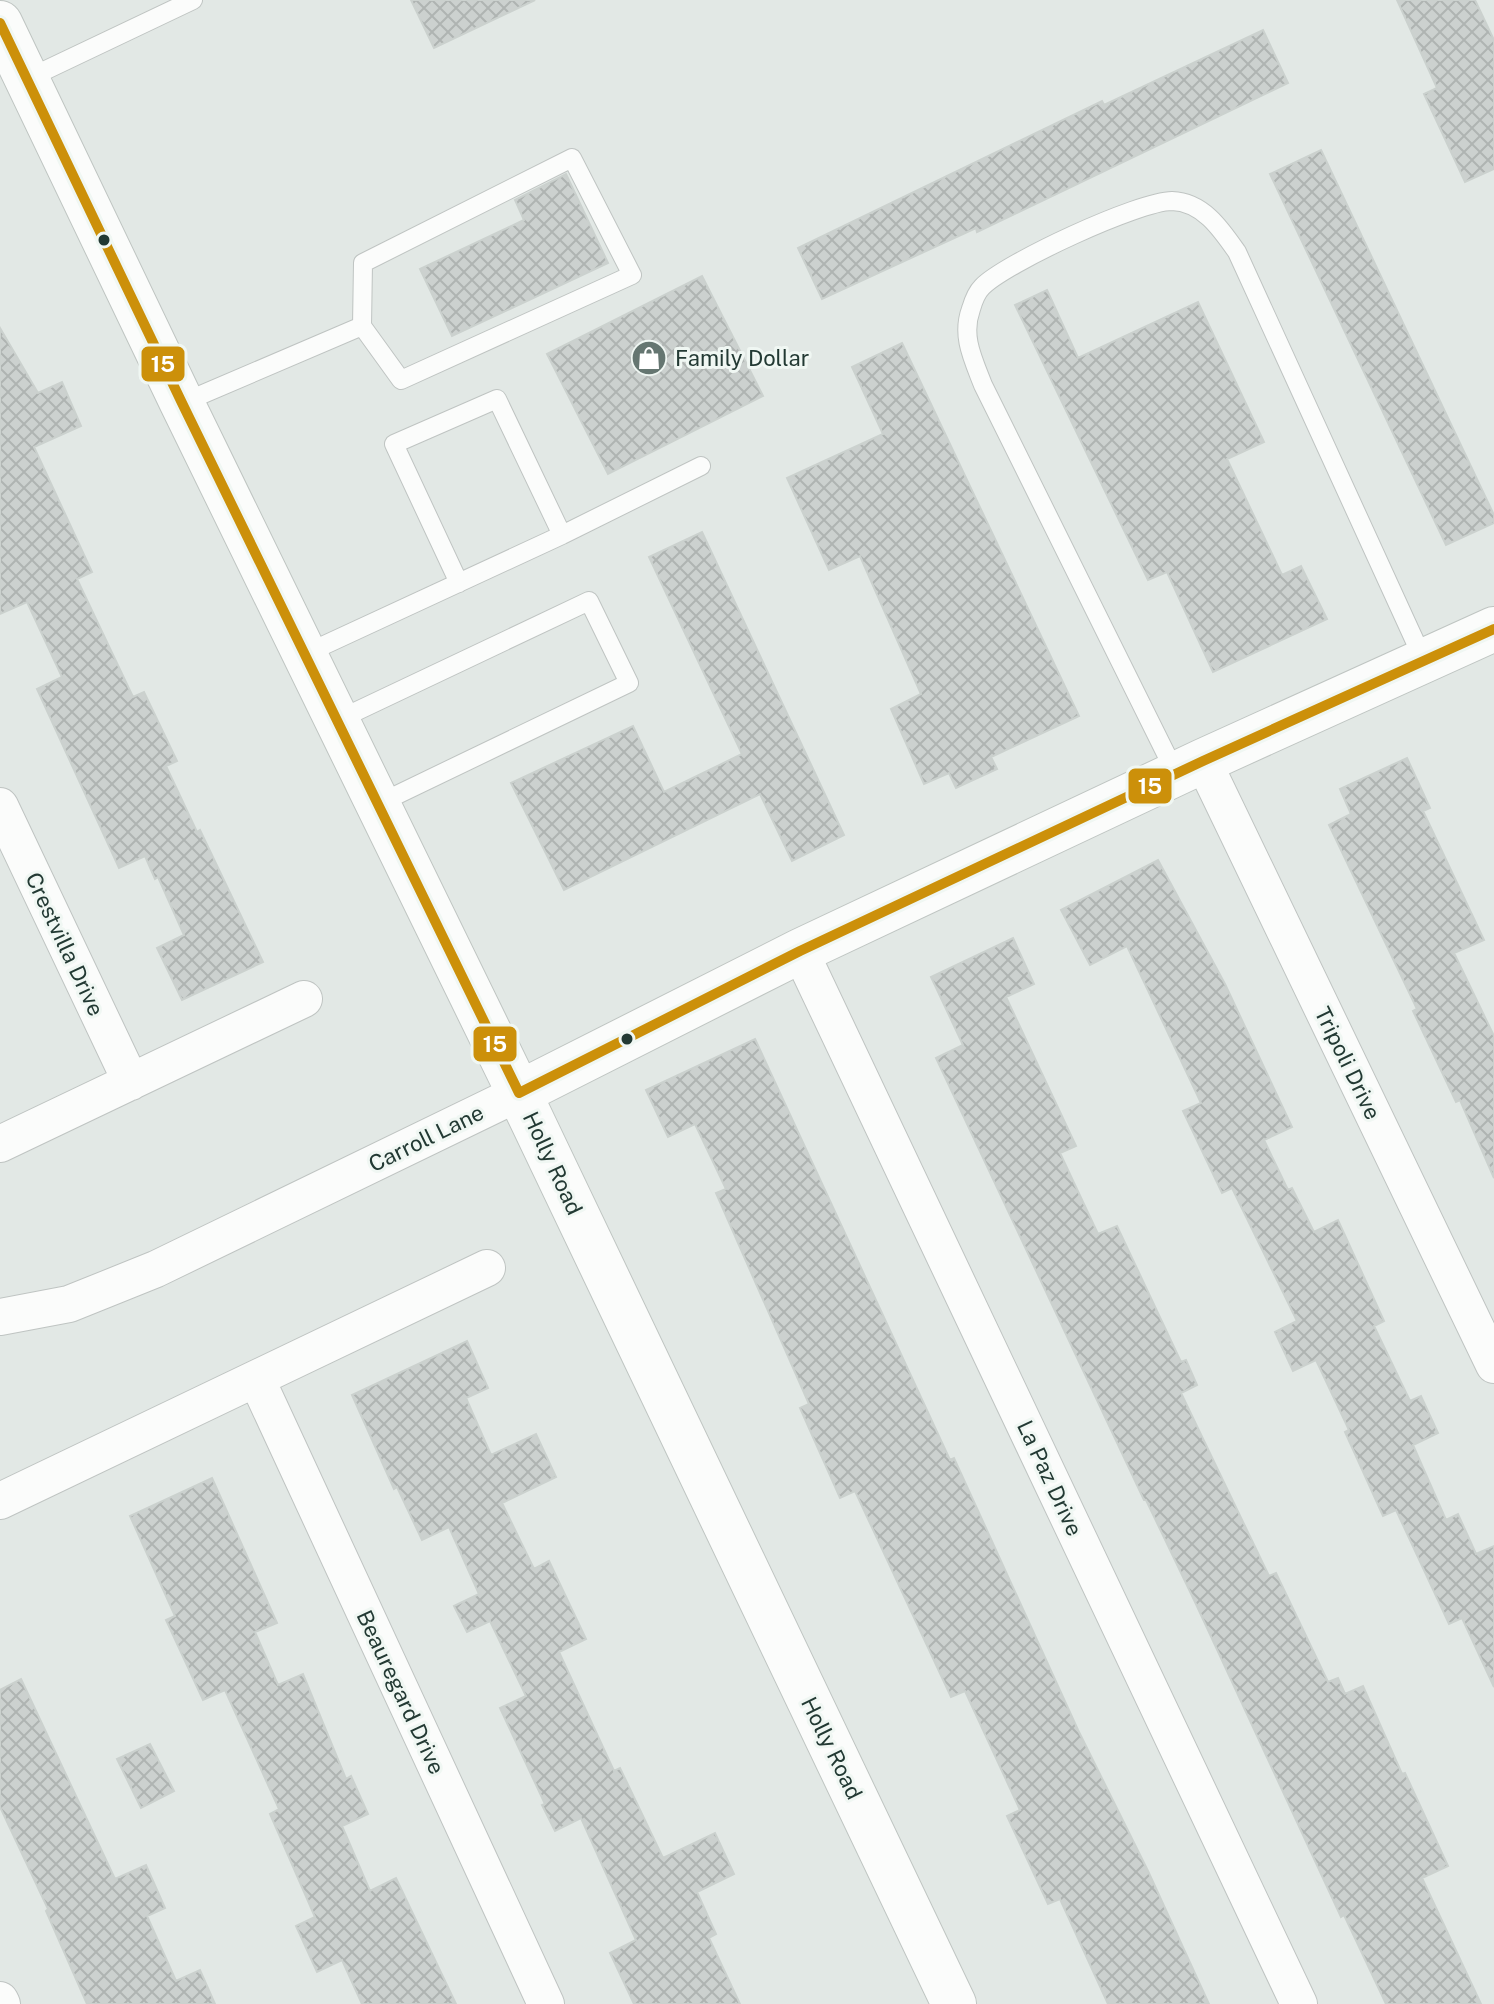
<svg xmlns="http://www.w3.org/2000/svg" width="1494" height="2004" font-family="'Public Sans',sans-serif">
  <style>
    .building { fill: url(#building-cross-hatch); stroke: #cbd1ce; stroke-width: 2 }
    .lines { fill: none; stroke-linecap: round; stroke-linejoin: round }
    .lane-casing { stroke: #bfc4c2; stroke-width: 20 }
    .street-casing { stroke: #bfc4c2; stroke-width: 38 }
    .secondary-casing { stroke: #bfc5c2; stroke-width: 46 }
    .lane { stroke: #fbfcfb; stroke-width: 18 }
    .street { stroke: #fbfcfb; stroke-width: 36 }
    .secondary { stroke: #fbfcfb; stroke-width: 44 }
    .bus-1-casing { stroke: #f0f7f3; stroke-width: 16 }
    .bus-1 { stroke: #cc900a; stroke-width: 10 }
    .bus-dot { fill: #223933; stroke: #f0f7f3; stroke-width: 3 }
    .labels { text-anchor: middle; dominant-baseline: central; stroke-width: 6; stroke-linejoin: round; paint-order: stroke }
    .poi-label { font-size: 22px; fill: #223933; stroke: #f0f7f3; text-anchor: start }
    .street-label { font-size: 22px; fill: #223933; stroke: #f0f7f3 }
    .line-badge { stroke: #f0f7f3; stroke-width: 3 }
    .badge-label { font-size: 22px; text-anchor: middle; font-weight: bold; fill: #fff }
  </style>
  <defs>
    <pattern id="building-cross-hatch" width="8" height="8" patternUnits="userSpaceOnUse" patternTransform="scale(2)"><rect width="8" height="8" fill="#ccd1cf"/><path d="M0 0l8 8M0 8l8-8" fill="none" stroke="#afb4b2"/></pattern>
  </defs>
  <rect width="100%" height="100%" fill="#e2e8e5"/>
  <path class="building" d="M 411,0 L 535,0 L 434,48 Z
    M 1397,0 L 1475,0 L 1494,40 L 1494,169 L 1465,182 L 1424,94 L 1437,88 Z
    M 1263,30 L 1288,83 L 977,232 L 976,228 L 822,299 L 798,248 L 1102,101 L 1104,105 Z
    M 1321,150 L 1494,515 L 1494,523 L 1446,545 L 1270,174 Z
    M 566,174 L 608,263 L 452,336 L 420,269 L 524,220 L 515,200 Z
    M 702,276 L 763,396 L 608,474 L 547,354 Z
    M 1047,290 L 1078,358 L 1198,302 L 1264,442 L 1227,459 L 1282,575 L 1301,566 L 1327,619 L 1213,672 L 1167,572 L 1148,580 L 1015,305 Z
    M 0,328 L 38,393 L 62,382 L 81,426 L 34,447 L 92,572 L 77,579 L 133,697 L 144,692 L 177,761 L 166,766 L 197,832 L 200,830 L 263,962 L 182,1000 L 157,948 L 184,935 L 158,877 L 155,879 L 145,856 L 119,868 L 37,689 L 62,677 L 27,602 L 0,614 Z
    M 902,343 L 1079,716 L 991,757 L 997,769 L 956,788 L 949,773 L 924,784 L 891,709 L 921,694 L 860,556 L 829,570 L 787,478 L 883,434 L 852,367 Z
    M 702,532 L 844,835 L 792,861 L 760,794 L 564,890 L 511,783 L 633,726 L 664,792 L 742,754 L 649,557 Z
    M 1407,758 L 1430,808 L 1423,811 L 1484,940 L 1454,953 L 1494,1036 L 1494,1178 L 1460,1100 L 1456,1102 L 1413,1011 L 1417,1009 L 1329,825 L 1351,814 L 1340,789 Z
    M 1158,860 L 1225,984 L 1292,1127 L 1264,1140 L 1288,1190 L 1292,1188 L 1314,1232 L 1338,1220 L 1384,1321 L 1374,1326 L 1410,1401 L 1421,1396 L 1438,1433 L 1413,1445 L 1446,1520 L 1458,1514 L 1476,1554 L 1494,1546 L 1494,1687 L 1462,1618 L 1449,1624 L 1396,1510 L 1383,1516 L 1345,1432 L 1349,1430 L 1316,1360 L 1293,1371 L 1275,1332 L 1297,1321 L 1232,1188 L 1222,1193 L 1183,1111 L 1201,1103 L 1127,946 L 1090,965 L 1061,910 Z
    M 1013,938 L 1034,984 L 1006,997 L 1076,1146 L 1060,1153 L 1098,1234 L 1117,1226 L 1181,1362 L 1186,1360 L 1197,1385 L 1181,1393 L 1269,1576 L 1276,1573 L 1328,1682 L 1338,1678 L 1345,1694 L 1363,1686 L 1402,1774 L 1405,1773 L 1448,1866 L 1422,1878 L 1481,2004 L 1386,2004 L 1344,1915 L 1341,1917 L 1195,1602 L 1146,1500 L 1144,1500 L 936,1058 L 963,1045 L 931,977 Z
    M 755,1039 L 950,1460 L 954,1458 L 1078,1730 L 1148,1871 L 1209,2004 L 1108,2004 L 1060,1899 L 1048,1904 L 1007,1816 L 1020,1810 L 965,1691 L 951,1697 L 855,1491 L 840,1498 L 800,1408 L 809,1404 L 716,1193 L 726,1189 L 695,1124 L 668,1137 L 646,1090 Z
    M 467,1341 L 488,1388 L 466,1398 L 491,1455 L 536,1434 L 556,1477 L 502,1503 L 534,1569 L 549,1561 L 586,1639 L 559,1652 L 614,1771 L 620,1768 L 663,1858 L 715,1833 L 734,1874 L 697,1892 L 716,1934 L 709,1938 L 740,2004 L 634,2004 L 610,1953 L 636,1940 L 581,1818 L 555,1831 L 542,1805 L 545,1804 L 500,1708 L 526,1696 L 490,1621 L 467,1632 L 454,1606 L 479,1594 L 449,1527 L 422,1540 L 397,1487 L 394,1489 L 352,1395 Z
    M 212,1478 L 277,1623 L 255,1632 L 278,1685 L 303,1674 L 346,1779 L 351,1776 L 368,1814 L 342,1826 L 370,1891 L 396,1878 L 456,2004 L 362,2004 L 342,1960 L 317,1972 L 296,1926 L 315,1917 L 270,1814 L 279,1809 L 225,1690 L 203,1700 L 166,1620 L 175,1616 L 130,1516 Z
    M 21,1679 L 115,1879 L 146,1865 L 165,1908 L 147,1916 L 176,1981 L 200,1970 L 215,2004 L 87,2004 L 46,1911 L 48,1909 L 0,1807 L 0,1690 Z
    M 150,1744 L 174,1791 L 141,1808 L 117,1759 Z"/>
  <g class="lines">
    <defs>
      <path id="lane" d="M 27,79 L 193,0
        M 182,403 L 362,326 L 401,380 L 632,275 L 572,158 L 363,263 L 362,326
        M 562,535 L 701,466
        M 305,654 L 562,535 L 497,399 L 394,444 L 459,583
        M 338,720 L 589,601 L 629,683 L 378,804
        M 1176,774 L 983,385 C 973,359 961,336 971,309 C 973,302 977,292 982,287 C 1005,263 1139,201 1172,201 C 1203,202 1221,229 1237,252 L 1424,661"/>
      <path id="street" d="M 1203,761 L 1494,1365
        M 0,806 L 131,1082
        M 800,951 L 1299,2004
        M 0,1144 L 304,999
        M 0,1317 L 69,1304 L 156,1269 L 519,1093
        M 257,1380 L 546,2004
        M 0,1501 L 487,1268
        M 0,2000 L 2,2004"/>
      <path id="secondary" d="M 0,23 L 182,403 L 519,1093 L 954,2004
        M 519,1093 L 800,951 L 1203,761 L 1494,629"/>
    </defs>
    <use href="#lane" class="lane-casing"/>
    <use href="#street" class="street-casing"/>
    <use href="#secondary" class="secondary-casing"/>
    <use href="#lane" class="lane"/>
    <use href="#street" class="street"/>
    <use href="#secondary" class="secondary"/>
    <defs>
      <path id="bus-1" d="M 0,23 L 182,403 L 519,1093 L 800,951 L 1203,761 L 1494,629"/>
    </defs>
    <use href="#bus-1" class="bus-1-casing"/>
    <use href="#bus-1" class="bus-1"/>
  </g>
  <defs>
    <symbol id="shop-disc" viewBox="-11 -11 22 22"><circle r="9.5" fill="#657671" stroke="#f0f7f3"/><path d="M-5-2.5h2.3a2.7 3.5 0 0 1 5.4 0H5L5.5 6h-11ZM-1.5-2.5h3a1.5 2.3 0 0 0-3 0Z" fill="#fff"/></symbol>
  </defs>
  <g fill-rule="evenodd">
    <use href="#shop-disc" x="629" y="338" width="40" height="40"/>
  </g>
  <g class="bus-dot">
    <circle cx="104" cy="240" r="7"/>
    <circle cx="627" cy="1039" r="7"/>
  </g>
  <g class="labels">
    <g class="poi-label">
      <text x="675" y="358">Family Dollar</text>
    </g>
    <g class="street-label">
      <text transform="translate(65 944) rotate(65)">Crestvilla Drive</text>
      <text transform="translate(1348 1063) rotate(64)">Tripoli Drive</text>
      <text transform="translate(426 1138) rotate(-26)">Carroll Lane</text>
      <text transform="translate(553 1163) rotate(65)">Holly Road</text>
      <text transform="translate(1050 1478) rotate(65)">La Paz Drive</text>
      <text transform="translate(401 1692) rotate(65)">Beauregard Drive</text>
      <text transform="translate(832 1748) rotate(64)">Holly Road</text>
    </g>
  </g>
  <g class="line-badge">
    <rect x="140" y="345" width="46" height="38" rx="8" fill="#cc900a"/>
    <rect x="1127" y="767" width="46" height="38" rx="8" fill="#cc900a"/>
    <rect x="472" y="1025" width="46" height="38" rx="8" fill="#cc900a"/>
  </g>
  <g class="badge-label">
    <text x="163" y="372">15</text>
    <text x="1150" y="794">15</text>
    <text x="495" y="1052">15</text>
  </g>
</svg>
